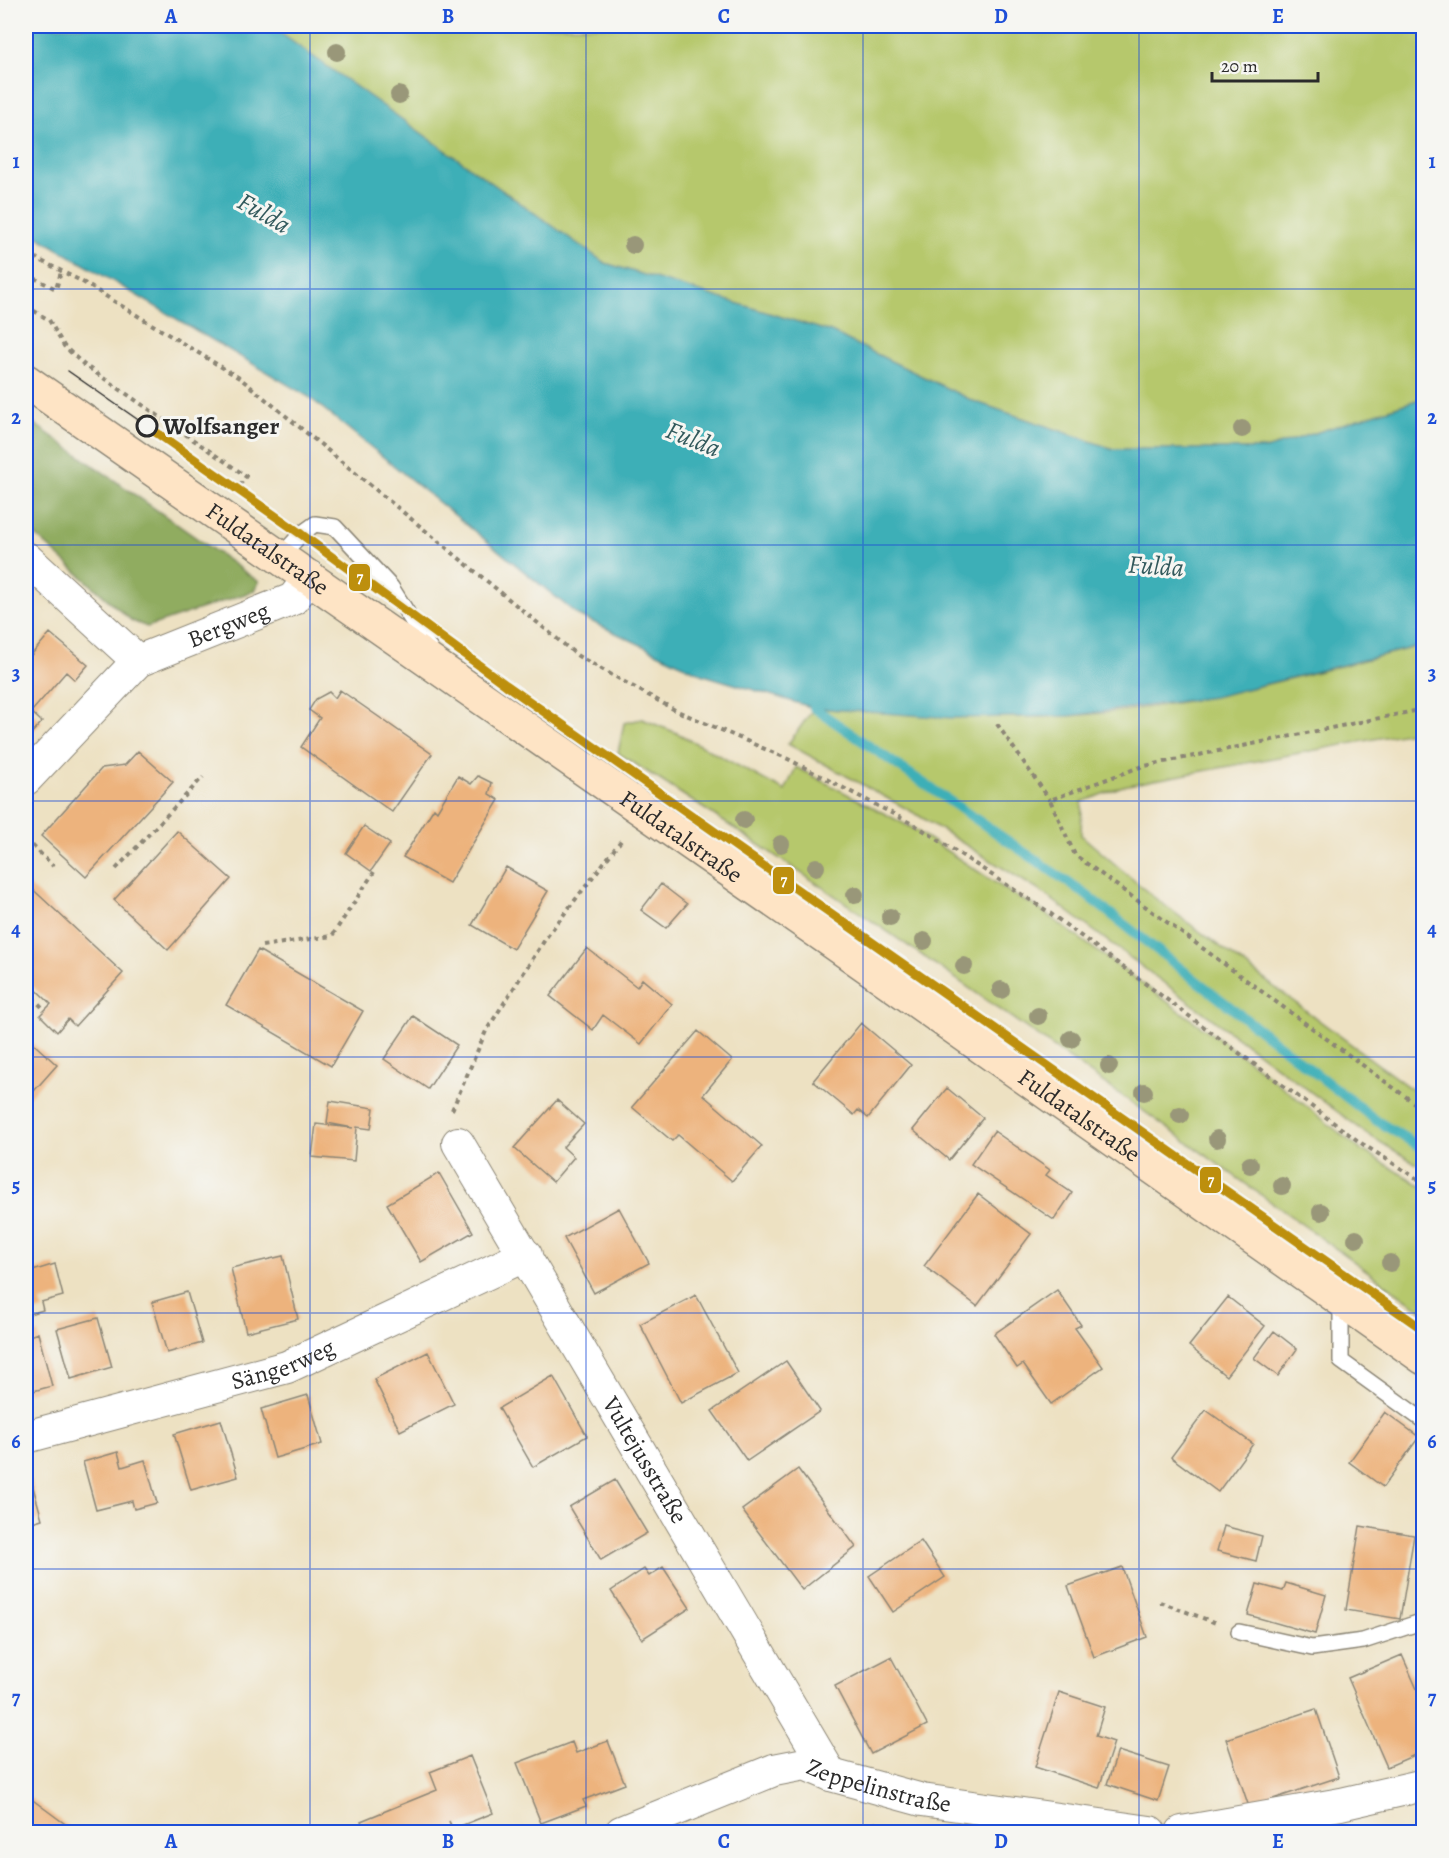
<svg xmlns="http://www.w3.org/2000/svg" width="1449" height="1858" font-family="Alegreya,serif">
  <style>
    .green { fill: #b6c86c; stroke: #707a4c; stroke-width: 1.5 }
    .forest { fill: #90ac60; stroke: #5e6c46; stroke-width: 1.5 }
    .water { fill: #3eafb7; stroke: #346d71; stroke-width: 1.5 }
    .lines { fill: none; stroke-linecap: round; stroke-linejoin: round }
    .stream { stroke: #3eafb7; stroke-width: 10 }
    .building { fill: #edb37d }
    .lane-casing { stroke: #8c8676; stroke-width: 18 }
    .street-casing { stroke: #8c8676; stroke-width: 34 }
    .secondary-casing { stroke: #8c8676; stroke-width: 36 }
    .path { stroke: #8c8676; stroke-width: 4; stroke-dasharray: 4.5 4.5; stroke-linecap: butt }
    .lane { stroke: #fff; stroke-width: 15 }
    .street { stroke: #fff; stroke-width: 32 }
    .secondary { stroke: #fee4c5; stroke-width: 33 }
    .tram { stroke: #2b2b2b; stroke-width: 1.5 }
    .tram-1-casing { stroke: #f6f6f2; stroke-width: 14 }
    .tram-1 { stroke: #bd8f0d; stroke-width: 9 }
    .tree { fill: #999779 }
    .grid { fill: none; stroke: #1d4ed8; stroke-width: 1.5; stroke-opacity: 0.55 }
    .stop-dot { fill: #f6f6f2; stroke: #2b2b2b; stroke-width: 3 }
    .labels { text-anchor: middle; dominant-baseline: central; stroke-width: 6; stroke-linejoin: round; paint-order: stroke }
    .stop-label { font-size: 24px; font-weight: bold; fill: #2b2b2b; stroke: #f6f6f2; text-anchor: start }
    .street-label { font-size: 24px; fill: #2b2b2b; stroke: #f6f6f2 }
    .water-label { font-size: 26px; font-style: italic; fill: #32595c; stroke: #f6f6f2 }
    .line-badge { stroke: #f6f6f2; stroke-width: 2 }
    .badge-label { font-size: 16px; text-anchor: middle; font-weight: bold; fill: #fff }
    .neatline { fill: none; stroke: #1d4ed8; stroke-width: 2 }
    .grid-label { font-size: 20px; text-anchor: middle; font-weight: bold; fill: #1d4ed8 }
  </style>
  <rect width="100%" height="100%" fill="#f6f6f2"/>
  <filter id="ink" filterUnits="userSpaceOnUse"><feTurbulence type="fractalNoise" baseFrequency=".0167" numOctaves="2"/><feDisplacementMap in="SourceGraphic" scale="12" xChannelSelector="R" yChannelSelector="G"/><feConvolveMatrix kernelMatrix="1 2 1 2 8 2 1 2 1" color-interpolation-filters="sRGB"/></filter>
  <filter id="wash" filterUnits="userSpaceOnUse"><feTurbulence type="fractalNoise" baseFrequency=".008" numOctaves="4" result="noise"/><feDisplacementMap in="SourceGraphic" scale="24" xChannelSelector="R" yChannelSelector="G"/><feGaussianBlur stdDeviation="1.35" result="paint"/><feColorMatrix in="noise" values="0 0 0 0 0 0 0 0 0 0 0 0 0 0 0 0 0 1.4 0 .05"/><feComposite in="paint" operator="in"/></filter>
  <g filter="url(#wash)">
    <rect width="100%" height="100%" fill="#ede1c2"/>
    <path class="green" d="M 270,26 L 1423,26 L 1423,398 L 1266,449 L 1113,449 L 973,401 L 831,332 L 605,263 Z
      M 1423,645 L 1423,730 L 1123,786 L 1082,802 L 1081,835 L 1151,895 L 1423,1098 L 1423,1168 L 1370,1136 L 1043,893 L 916,814 L 788,744 L 814,708 C 899,714 983,720 1068,716 C 1189,709 1307,674 1423,645 Z
      M 642,719 L 677,733 L 785,791 L 796,767 L 912,828 L 1020,899 L 1032,904 L 1259,1068 L 1357,1147 L 1423,1187 L 1423,1311 C 1158,1121 894,929 618,753 L 624,723 Z"/>
    <path class="forest" d="M 26,418 L 259,582 L 254,591 L 147,627 L 132,621 L 26,527 Z"/>
    <path class="water" d="M 26,26 L 270,26 L 605,263 L 831,332 L 973,401 L 1113,449 L 1266,449 L 1423,398 L 1423,645 L 1214,697 L 1069,716 L 952,718 L 814,708 L 704,675 L 578,615 L 309,397 L 26,230 Z"/>
    <g class="lines">
      <path class="stream" d="M 814,708 L 1085,894 L 1377,1121 L 1424,1149"/>
    </g>
    <g id="blocks">
      <path class="building" d="M 50,633 L 88,665 L 75,680 L 66,672 L 32,711 L 26,706 L 26,661 Z
        M 340,690 L 432,754 L 392,812 L 301,747 L 320,718 L 309,710 L 316,699 L 329,692 L 335,698 Z
        M 26,707 L 42,722 L 27,738 L 26,737 Z
        M 138,751 L 173,782 L 86,877 L 41,836 L 102,768 L 125,765 Z
        M 458,776 L 471,784 L 478,776 L 492,783 L 489,794 L 499,800 L 449,883 L 403,857 L 434,808 L 437,811 Z
        M 364,826 L 390,844 L 371,871 L 346,853 Z
        M 177,831 L 231,879 L 168,950 L 114,900 Z
        M 506,867 L 548,891 L 513,949 L 472,925 Z
        M 26,883 L 123,973 L 75,1026 L 68,1019 L 57,1032 L 40,1015 L 51,1004 L 26,980 Z
        M 661,884 L 687,904 L 666,928 L 641,910 Z
        M 587,948 L 637,987 L 642,979 L 672,1004 L 641,1044 L 603,1015 L 593,1030 L 550,996 Z
        M 258,950 L 363,1011 L 331,1066 L 226,1005 Z
        M 413,1016 L 457,1045 L 428,1089 L 384,1059 Z
        M 861,1023 L 911,1065 L 868,1118 L 858,1110 L 854,1115 L 813,1081 Z
        M 698,1031 L 732,1060 L 703,1095 L 762,1146 L 732,1181 L 678,1135 L 672,1141 L 632,1107 Z
        M 26,1037 L 57,1065 L 26,1100 Z
        M 947,1088 L 983,1118 L 949,1160 L 913,1130 Z
        M 557,1100 L 584,1124 L 563,1147 L 574,1157 L 553,1182 L 514,1148 Z
        M 330,1101 L 374,1108 L 371,1129 L 357,1127 L 354,1161 L 312,1157 L 316,1124 L 353,1128 L 327,1123 Z
        M 994,1131 L 1050,1170 L 1046,1175 L 1072,1193 L 1054,1220 L 971,1164 Z
        M 439,1173 L 473,1232 L 421,1262 L 387,1204 Z
        M 978,1194 L 1031,1234 L 977,1306 L 924,1266 Z
        M 619,1208 L 649,1263 L 594,1293 L 564,1238 Z
        M 283,1256 L 298,1319 L 246,1332 L 231,1268 Z
        M 55,1264 L 63,1296 L 41,1302 L 43,1310 L 26,1315 L 26,1273 Z
        M 1057,1290 L 1081,1325 L 1075,1328 L 1103,1367 L 1051,1404 L 1023,1364 L 1017,1368 L 994,1334 Z
        M 187,1292 L 202,1343 L 167,1353 L 152,1302 Z
        M 696,1295 L 738,1373 L 681,1403 L 640,1324 Z
        M 1228,1297 L 1265,1326 L 1226,1376 L 1189,1346 Z
        M 98,1318 L 112,1367 L 71,1379 L 57,1329 Z
        M 1274,1331 L 1297,1349 L 1278,1376 L 1254,1358 Z
        M 38,1333 L 52,1386 L 26,1393 L 26,1337 Z
        M 428,1352 L 454,1404 L 400,1431 L 374,1379 Z
        M 786,1361 L 820,1411 L 747,1461 L 712,1411 Z
        M 553,1376 L 587,1436 L 533,1467 L 499,1408 Z
        M 308,1395 L 322,1444 L 275,1458 L 261,1409 Z
        M 1206,1410 L 1253,1444 L 1218,1492 L 1171,1457 Z
        M 1385,1412 L 1419,1437 L 1383,1487 L 1349,1462 Z
        M 221,1420 L 238,1477 L 191,1490 L 174,1434 Z
        M 118,1452 L 122,1467 L 145,1460 L 157,1503 L 134,1509 L 132,1501 L 96,1510 L 83,1462 Z
        M 798,1469 L 856,1547 L 802,1590 L 742,1510 Z
        M 31,1480 L 42,1519 L 26,1524 L 26,1482 Z
        M 615,1480 L 647,1533 L 601,1560 L 569,1507 Z
        M 1224,1526 L 1262,1536 L 1256,1561 L 1217,1551 Z
        M 1360,1526 L 1414,1535 L 1400,1619 L 1346,1610 Z
        M 921,1541 L 945,1577 L 893,1612 L 869,1576 Z
        M 663,1567 L 690,1608 L 642,1639 L 611,1591 L 644,1569 L 649,1576 Z
        M 1122,1567 L 1147,1637 L 1094,1657 L 1068,1586 Z
        M 1286,1583 L 1326,1595 L 1315,1634 L 1248,1615 L 1257,1584 L 1283,1591 Z
        M 1402,1655 L 1424,1705 L 1424,1751 L 1387,1767 L 1348,1678 Z
        M 891,1657 L 927,1725 L 871,1754 L 835,1686 Z
        M 1059,1692 L 1105,1707 L 1096,1736 L 1114,1742 L 1099,1788 L 1035,1767 Z
        M 1316,1709 L 1339,1777 L 1249,1807 L 1226,1739 Z
        M 608,1741 L 625,1784 L 583,1800 L 586,1806 L 541,1823 L 517,1763 L 572,1742 L 576,1753 Z
        M 1118,1751 L 1169,1767 L 1158,1801 L 1107,1784 Z
        M 470,1756 L 493,1813 L 453,1829 L 449,1821 L 453,1832 L 366,1832 L 361,1821 L 437,1790 L 430,1772 Z
        M 30,1798 L 76,1832 L 26,1832 L 26,1805 Z"/>
    </g>
  </g>
  <g filter="url(#ink)">
    <use href="#blocks" fill-opacity="0" stroke="#8c8676" stroke-width="1.5"/>
    <g class="lines">
      <defs>
        <path id="lane" d="M 280,557 L 301,534 L 315,524 L 335,527 L 391,587 L 433,654
          M 1341,1302 L 1341,1361 L 1424,1421
          M 1239,1632 L 1312,1648 L 1363,1641 L 1424,1621"/>
        <g id="street">
          <path d="M 26,558 L 138,661"/>
          <path id="s1" d="M 26,779 L 138,661 L 293,599 L 310,577"/>
          <path id="s2" d="M 458,1143 L 831,1775"/>
          <path id="s3" d="M 26,1437 L 287,1367 L 526,1255"/>
          <path id="s4" d="M 621,1832 L 774,1770 L 805,1764 L 831,1775 L 922,1800 L 1150,1832"/>
          <path d="M 1182,1832 L 1341,1804 L 1424,1785"/>
        </g>
        <g id="secondary">
          <path id="s5" d="M 26,381 L 830,940 L 1424,1358"/>
        </g>
      </defs>
      <use href="#lane" class="lane-casing"/>
      <use href="#street" class="street-casing"/>
      <use href="#secondary" class="secondary-casing"/>
      <path class="path" d="M 26,253 L 81,281 L 241,379 L 578,656 L 675,710 L 788,759 L 920,828 L 1047,911 L 1361,1143 L 1424,1183
        M 26,274 L 56,289 L 61,272
        M 26,306 L 49,320 L 64,346 L 83,364 L 246,476 L 238,488
        M 1424,709 L 1140,767 L 1050,800 L 1075,855 L 1424,1110
        M 997,724 L 1050,800
        M 26,839 L 53,866
        M 116,869 L 203,777
        M 262,946 L 332,936 L 374,872
        M 26,991 L 43,1008
        M 452,1110 L 486,1031 L 548,935 L 623,838
        M 1160,1602 L 1216,1623
        M 874,1822 L 877,1832"/>
      <use href="#lane" class="lane"/>
      <use href="#street" class="street"/>
      <use href="#secondary" class="secondary"/>
      <path class="tram" d="M 68,371 L 147,426"/>
      <defs>
        <path id="tram-1" d="M 147,426 L 301,534 L 506,685 L 1424,1330"/>
      </defs>
      <use href="#tram-1" class="tram-1-casing"/>
      <use href="#tram-1" class="tram-1"/>
    </g>
    <g class="tree">
      <circle cx="337" cy="52" r="9"/>
      <circle cx="399" cy="95" r="9"/>
      <circle cx="633" cy="245" r="9"/>
      <circle cx="1242" cy="429" r="9"/>
      <circle cx="744" cy="820" r="9"/>
      <circle cx="781" cy="844" r="9"/>
      <circle cx="816" cy="867" r="9"/>
      <circle cx="855" cy="895" r="9"/>
      <circle cx="890" cy="917" r="9"/>
      <circle cx="924" cy="941" r="9"/>
      <circle cx="964" cy="966" r="9"/>
      <circle cx="1001" cy="990" r="9"/>
      <circle cx="1038" cy="1016" r="9"/>
      <circle cx="1071" cy="1039" r="9"/>
      <circle cx="1109" cy="1066" r="9"/>
      <circle cx="1144" cy="1092" r="9"/>
      <circle cx="1180" cy="1115" r="9"/>
      <circle cx="1217" cy="1139" r="9"/>
      <circle cx="1250" cy="1165" r="9"/>
      <circle cx="1282" cy="1186" r="9"/>
      <circle cx="1321" cy="1212" r="9"/>
      <circle cx="1356" cy="1239" r="9"/>
      <circle cx="1390" cy="1263" r="9"/>
    </g>
  </g>
  <path class="grid" d="M 310,26 L 310,1832M 586,26 L 586,1832M 863,26 L 863,1832M 1139,26 L 1139,1832M 26,289 L 1424,289M 26,545 L 1424,545M 26,801 L 1424,801M 26,1057 L 1424,1057M 26,1313 L 1424,1313M 26,1569 L 1424,1569"/>
  <circle class="stop-dot" cx="147" cy="426" r="10"/>
  <g class="labels">
    <g class="stop-label">
      <text x="163" y="426">Wolfsanger</text>
    </g>
    <g class="street-label">
      <text stroke="none"><textPath href="#s5" startOffset="294">Fuldatalstraße</textPath></text>
      <text stroke="none"><textPath href="#s1" startOffset="260">Bergweg</textPath></text>
      <text stroke="none"><textPath href="#s5" startOffset="798">Fuldatalstraße</textPath></text>
      <text stroke="none"><textPath href="#s5" startOffset="1284">Fuldatalstraße</textPath></text>
      <text stroke="none"><textPath href="#s3" startOffset="267">Sängerweg</textPath></text>
      <text stroke="none"><textPath href="#s2" startOffset="368">Vultejusstraße</textPath></text>
      <text stroke="none"><textPath href="#s4" startOffset="274">Zeppelinstraße</textPath></text>
    </g>
    <g class="water-label">
      <text transform="translate(264 213) rotate(30)">Fulda</text>
      <text transform="translate(693 439) rotate(22)">Fulda</text>
      <text transform="translate(1156 566) rotate(4)">Fulda</text>
    </g>
  </g>
  <g class="line-badge">
    <rect x="348" y="563" width="23" height="29" rx="6" fill="#bd8f0d"/>
    <rect x="772" y="866" width="23" height="29" rx="6" fill="#bd8f0d"/>
    <rect x="1199" y="1166" width="23" height="28" rx="6" fill="#bd8f0d"/>
  </g>
  <g class="badge-label">
    <text x="360" y="583">7</text>
    <text x="784" y="886">7</text>
    <text x="1211" y="1186">7</text>
  </g>
  <rect width="1449" height="1858" fill="none" stroke="#f6f6f2" stroke-width="66"/>
  <path d="M1212 72v9h106v-9" fill="none" stroke="#2b2b2b" stroke-width="3"/>
  <text x="1221" y="72" font-size="18" fill="#2b2b2b" stroke="#f6f6f2" stroke-width="4.5" paint-order="stroke">20 m</text>
  <rect x="33" y="33" width="1383" height="1792" class="neatline"/>
  <g class="grid-label">
    <text x="171" y="23">A</text>
    <text x="448" y="23">B</text>
    <text x="724" y="23">C</text>
    <text x="1001" y="23">D</text>
    <text x="1278" y="23">E</text>
    <text x="16" y="168">1</text>
    <text x="1432" y="168">1</text>
    <text x="16" y="424">2</text>
    <text x="1432" y="424">2</text>
    <text x="16" y="680">3</text>
    <text x="1432" y="680">3</text>
    <text x="16" y="936">4</text>
    <text x="1432" y="936">4</text>
    <text x="16" y="1192">5</text>
    <text x="1432" y="1192">5</text>
    <text x="16" y="1448">6</text>
    <text x="1432" y="1448">6</text>
    <text x="16" y="1704">7</text>
    <text x="1432" y="1704">7</text>
    <text x="171" y="1848">A</text>
    <text x="448" y="1848">B</text>
    <text x="724" y="1848">C</text>
    <text x="1001" y="1848">D</text>
    <text x="1278" y="1848">E</text>
  </g>
</svg>
